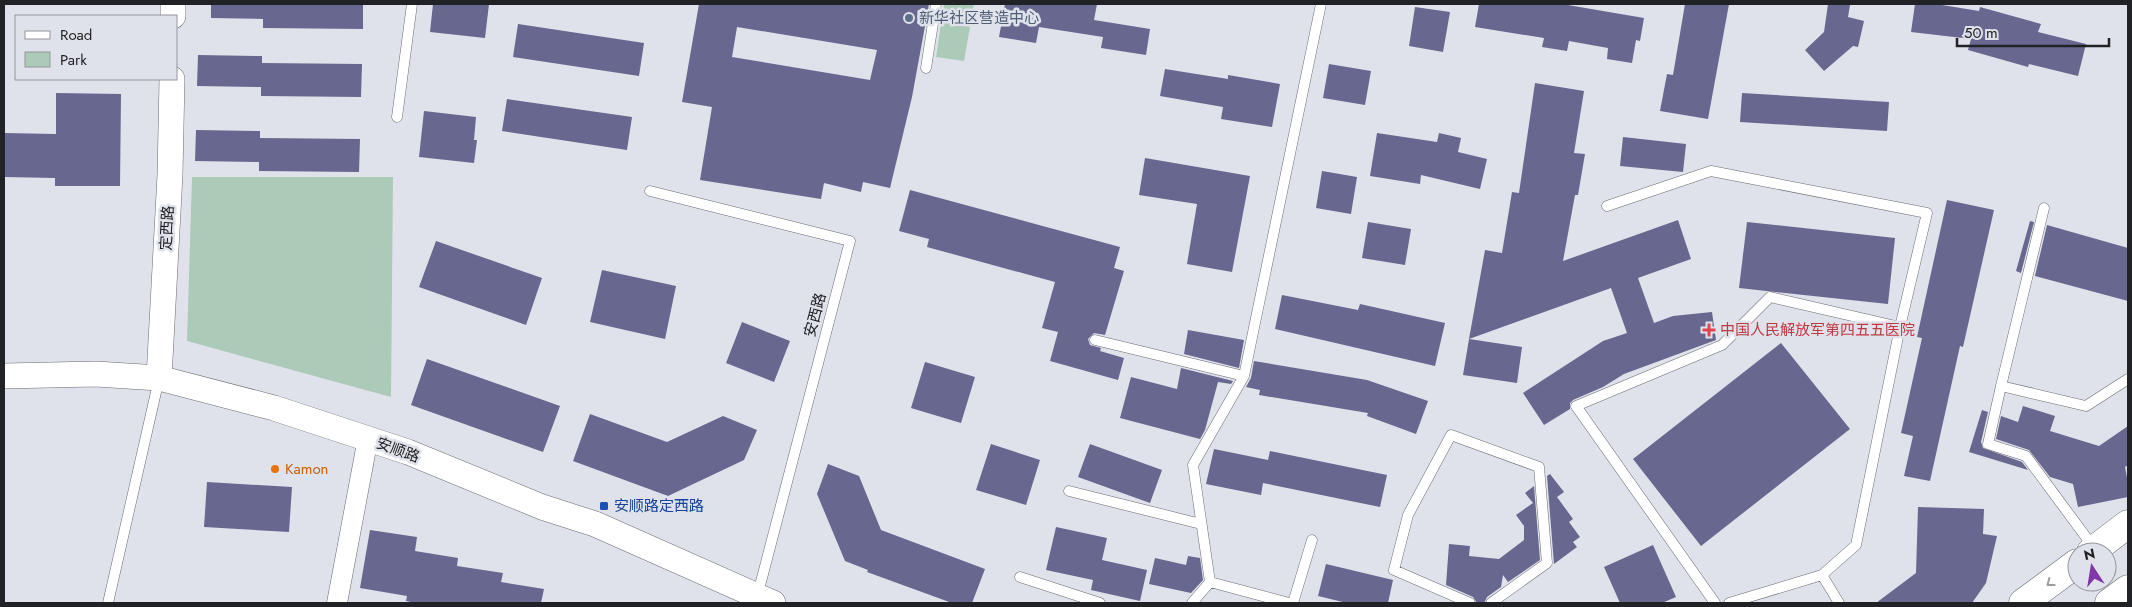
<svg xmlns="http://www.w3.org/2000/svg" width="2132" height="607" font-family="Jost,'Noto Sans SC',sans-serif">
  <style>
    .green { fill: #accab8 }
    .building { fill: #67678f; fill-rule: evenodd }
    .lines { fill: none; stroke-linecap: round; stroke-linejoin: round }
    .service-casing { stroke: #696b72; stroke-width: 11 }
    .minor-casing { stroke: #696b72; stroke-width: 21 }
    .tertiary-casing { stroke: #696b72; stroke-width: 26 }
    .secondary-casing { stroke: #696b72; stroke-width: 29 }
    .service { stroke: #fff; stroke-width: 10 }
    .minor { stroke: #fff; stroke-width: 20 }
    .tertiary { stroke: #fff; stroke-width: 25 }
    .secondary { stroke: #fff; stroke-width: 28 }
    .oneway { stroke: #9b9c9d }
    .service-dot { fill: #5c6f8a; stroke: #e0e2eb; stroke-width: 2 }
    .health-dot { fill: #e0444e; stroke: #e0e2eb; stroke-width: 2 }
    .food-dot { fill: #e8710a; stroke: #e0e2eb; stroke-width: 2 }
    .transit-dot { fill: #1a4fb4; stroke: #e0e2eb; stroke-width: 2 }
    .labels { text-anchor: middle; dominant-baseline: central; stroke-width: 5; stroke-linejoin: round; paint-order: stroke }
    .service-label { font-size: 15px; fill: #4e5e75; stroke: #e0e2eb; text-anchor: start }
    .street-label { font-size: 15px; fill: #212225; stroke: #e0e2eb }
    .health-label { font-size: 15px; fill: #be3a42; stroke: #e0e2eb; text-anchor: start }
    .food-label { font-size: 15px; fill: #c56008; stroke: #e0e2eb; text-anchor: start }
    .transit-label { font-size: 15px; fill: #164399; stroke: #e0e2eb; text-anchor: start }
  </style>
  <rect width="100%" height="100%" fill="#e0e2eb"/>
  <path class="green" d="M 944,4 L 974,4 L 964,61 L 936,57 Z
    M 192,177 L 393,177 L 391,397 L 187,341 Z"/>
  <path class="building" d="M 211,4 L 363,4 L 363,29 L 263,28 L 263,19 L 211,18 Z
    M 433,4 L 489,4 L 485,38 L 430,32 Z
    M 699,4 L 929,4 L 912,97 L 890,188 L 863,182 L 861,192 L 824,183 L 821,199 L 700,180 L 712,107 L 682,102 ZM 737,27 L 877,50 L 870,80 L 732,57 Z
    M 1005,4 L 1097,4 L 1094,20 L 1150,29 L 1146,55 L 1101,48 L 1103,37 L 1039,27 L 1036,43 L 999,37 Z
    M 1479,4 L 1562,4 L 1644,18 L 1640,41 L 1636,40 L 1632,63 L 1607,59 L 1608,48 L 1569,41 L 1567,51 L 1542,47 L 1544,38 L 1475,27 Z
    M 1685,4 L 1729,4 L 1708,119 L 1660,111 L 1667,74 L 1673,75 Z
    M 1828,4 L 1850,5 L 1848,17 L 1864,21 L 1858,47 L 1853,46 L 1824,71 L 1805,50 L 1824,32 Z
    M 1915,4 L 1936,4 L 1979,11 L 1980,7 L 2041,24 L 2038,32 L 2086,44 L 2078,76 L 2029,64 L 2028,67 L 1968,50 L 1971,39 L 1911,32 Z
    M 1415,7 L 1450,12 L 1443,52 L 1409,46 Z
    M 518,24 L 644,43 L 639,76 L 513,57 Z
    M 198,55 L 262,56 L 262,63 L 362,64 L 361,97 L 261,96 L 261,87 L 197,86 Z
    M 1329,64 L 1371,71 L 1365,105 L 1323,98 Z
    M 1165,69 L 1228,79 L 1228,75 L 1280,84 L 1272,127 L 1221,119 L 1223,107 L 1160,96 Z
    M 1535,83 L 1584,91 L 1574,153 L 1585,154 L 1578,195 L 1575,195 L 1563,261 L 1678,220 L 1691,259 L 1638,278 L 1654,323 L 1673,316 L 1712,312 L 1716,340 L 1624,374 L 1603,387 L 1573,400 L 1570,403 L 1570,409 L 1544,425 L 1523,393 L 1603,341 L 1627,333 L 1611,288 L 1469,339 L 1485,250 L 1502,253 L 1512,192 L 1519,193 Z
    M 56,93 L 121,94 L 120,186 L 55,186 L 55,178 L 4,177 L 4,133 L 56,134 Z
    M 1742,93 L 1889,102 L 1887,131 L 1740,122 Z
    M 507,99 L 632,117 L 627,150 L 502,131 Z
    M 424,111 L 476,117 L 474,140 L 477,140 L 474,163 L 419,157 Z
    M 196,130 L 260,131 L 260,138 L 360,139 L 359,172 L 259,171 L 259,162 L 195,161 Z
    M 1377,133 L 1437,142 L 1439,133 L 1461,138 L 1458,152 L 1487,159 L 1480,189 L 1421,175 L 1420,184 L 1370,176 Z
    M 1623,137 L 1686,144 L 1683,172 L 1620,166 Z
    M 1145,158 L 1250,176 L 1232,272 L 1187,264 L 1197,204 L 1139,195 Z
    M 1322,171 L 1357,177 L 1351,214 L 1316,208 Z
    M 910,190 L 1120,247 L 1114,268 L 1124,271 L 1105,335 L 1094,333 L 1088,339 L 1090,345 L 1101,348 L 1100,351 L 1124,358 L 1118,380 L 1050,361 L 1058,332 L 1042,328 L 1055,282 L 927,247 L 929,239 L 899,231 Z
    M 1947,200 L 1994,210 L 1963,347 L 1960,346 L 1930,481 L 1904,476 L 1913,436 L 1901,433 L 1922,338 L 1917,337 Z
    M 2030,221 L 2034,222 L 2021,273 L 2016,271 Z
    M 1368,222 L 1411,229 L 1405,265 L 1362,258 Z
    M 1747,222 L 1895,238 L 1888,304 L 1739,288 Z
    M 2047,225 L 2128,248 L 2128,301 L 2035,276 Z
    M 436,241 L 542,278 L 526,325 L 419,287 Z
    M 602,270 L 676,286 L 665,339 L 590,322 Z
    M 1282,295 L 1358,310 L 1360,304 L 1445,323 L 1435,366 L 1275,329 Z
    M 742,322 L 790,341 L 774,382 L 726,363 Z
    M 1188,330 L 1244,340 L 1239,368 L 1184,354 Z
    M 1469,339 L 1522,347 L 1517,383 L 1463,375 Z
    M 1781,343 L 1850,429 L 1701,546 L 1633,459 Z
    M 427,359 L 560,406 L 543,452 L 411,405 Z
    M 1254,361 L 1367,380 L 1428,401 L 1416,434 L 1367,416 L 1368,413 L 1259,395 L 1260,390 L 1246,387 L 1251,378 Z
    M 925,362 L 975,377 L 961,423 L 911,408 Z
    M 1181,368 L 1233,381 L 1231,384 L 1218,382 L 1205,430 L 1200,439 L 1120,418 L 1131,377 L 1177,389 Z
    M 2023,406 L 2055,416 L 2050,431 L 2099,446 L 2128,426 L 2128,465 L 2125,467 L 2128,483 L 2128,497 L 2078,507 L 2073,484 L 2050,477 L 2029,450 L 1996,439 L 2001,416 L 2018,422 Z
    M 1982,410 L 1988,412 L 1981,442 L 1983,448 L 2022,462 L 2028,470 L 1969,452 Z
    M 590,414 L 667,442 L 723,416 L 757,430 L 744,460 L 668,496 L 573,461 Z
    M 991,444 L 1040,460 L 1026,505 L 976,490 Z
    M 1090,444 L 1162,470 L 1150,503 L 1078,477 Z
    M 1214,449 L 1268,460 L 1270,451 L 1387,475 L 1380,507 L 1263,483 L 1261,495 L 1206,484 Z
    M 828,464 L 859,476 L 881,530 L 985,569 L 972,603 L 952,603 L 867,572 L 868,570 L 845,561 L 817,494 Z
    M 1550,474 L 1564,492 L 1557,497 L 1573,519 L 1569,522 L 1580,537 L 1573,542 L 1577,547 L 1554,564 L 1547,476 Z
    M 207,482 L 292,487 L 289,532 L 204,527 Z
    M 1534,486 L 1540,560 L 1508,582 L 1503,575 L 1501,587 L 1487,597 L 1484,603 L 1477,603 L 1473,597 L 1446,585 L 1449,544 L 1470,546 L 1469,556 L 1499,559 L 1524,540 L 1524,526 L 1516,515 L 1533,503 L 1525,493 Z
    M 1918,507 L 1984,509 L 1983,534 L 1997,536 L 1986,583 L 1972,603 L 1876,603 L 1916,573 Z
    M 1056,527 L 1107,538 L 1102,560 L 1147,570 L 1140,601 L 1091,590 L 1093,580 L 1046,570 Z
    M 370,530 L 417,537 L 415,551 L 458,558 L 457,566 L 503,573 L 501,582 L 544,589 L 541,603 L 416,603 L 406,601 L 407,596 L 360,588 Z
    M 1653,545 L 1676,597 L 1662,603 L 1620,603 L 1604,567 Z
    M 1188,556 L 1200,558 L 1203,580 L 1191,593 L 1149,584 L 1155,558 L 1186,565 Z
    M 1326,564 L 1393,580 L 1388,603 L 1347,603 L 1318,596 Z"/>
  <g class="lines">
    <defs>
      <path id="service" d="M 926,68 L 936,4
        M 397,117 L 412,4
        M 650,191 L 850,241 L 757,597
        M 1607,206 L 1711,171 L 1927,213 L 1900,327
        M 1095,340 L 1244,376
        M 2001,386 L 2044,208
        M 1069,491 L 1201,524
        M 2094,548 L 2026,456 L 1988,444 L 2001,386 L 2086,406 L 2128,379
        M 1822,575 L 1839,603
        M 1020,577 L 1100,603
        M 1210,582 L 1289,603
        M 108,603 L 159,379
        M 1192,603 L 1210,582 L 1193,465 L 1244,376 L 1321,4
        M 1293,603 L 1312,540
        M 1470,603 L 1394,570 L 1408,515 L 1451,435 L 1539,467 L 1547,563 L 1491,603
        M 1715,603 L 1576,406 L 1722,345 L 1770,297 L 1900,327 L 1856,545 L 1822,575 L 1729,603"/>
      <path id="minor" d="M 337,603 L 368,438"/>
      <path id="tertiary" d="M 173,16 L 173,4
        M 4,376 L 96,374 L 159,378 L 274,408 L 408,452 L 542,507 L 595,524 L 773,603
        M 159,378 L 170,175 L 172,79"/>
      <path id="secondary" d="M 2091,552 L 2128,524
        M 2023,603 L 2077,563
        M 2109,603 L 2128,589"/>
    </defs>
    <use href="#service" class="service-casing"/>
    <use href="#minor" class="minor-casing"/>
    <use href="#tertiary" class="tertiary-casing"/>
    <use href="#secondary" class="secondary-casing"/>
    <use href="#service" class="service"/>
    <use href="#minor" class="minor"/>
    <use href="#tertiary" class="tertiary"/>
    <use href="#secondary" class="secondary"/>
  </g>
  <defs><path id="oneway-chevron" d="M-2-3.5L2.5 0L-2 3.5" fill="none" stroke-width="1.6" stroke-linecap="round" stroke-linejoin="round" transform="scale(1.25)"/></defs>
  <use class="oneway" href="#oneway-chevron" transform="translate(2050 583) rotate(143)"/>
  <circle class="service-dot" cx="909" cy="18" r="5"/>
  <path class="health-dot" d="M1706.5 322.5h5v5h5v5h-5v5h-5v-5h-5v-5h5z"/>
  <circle class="food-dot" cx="275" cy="469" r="5"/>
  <rect class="transit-dot" x="599" y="501" width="10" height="10" rx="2.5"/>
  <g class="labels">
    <g class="service-label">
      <text x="919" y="18">新华社区营造中心</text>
    </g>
    <g class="street-label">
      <text transform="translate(167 228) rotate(-87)">定西路</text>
      <text transform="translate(815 315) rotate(-75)">安西路</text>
      <text transform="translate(398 450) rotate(20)">安顺路</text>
    </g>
    <g class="health-label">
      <text x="1720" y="330">中国人民解放军第四五五医院</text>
    </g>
    <g class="food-label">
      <text x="285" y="469">Kamon</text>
    </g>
    <g class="transit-label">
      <text x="614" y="506">安顺路定西路</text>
    </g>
  </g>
  <rect width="2132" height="607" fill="none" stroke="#212225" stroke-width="10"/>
  <rect x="15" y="15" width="162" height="65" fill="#e0e2eb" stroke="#94959c"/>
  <rect x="25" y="31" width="25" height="8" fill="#ffffff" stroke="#94959c"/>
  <text x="60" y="40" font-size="15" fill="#212225">Road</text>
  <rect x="25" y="52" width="25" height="15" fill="#accab8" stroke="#94959c"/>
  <text x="60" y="65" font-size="15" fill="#212225">Park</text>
  <g transform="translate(2092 567) rotate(348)"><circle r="24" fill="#e0e2eb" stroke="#94959c"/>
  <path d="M0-4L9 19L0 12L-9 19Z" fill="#8237a8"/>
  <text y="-8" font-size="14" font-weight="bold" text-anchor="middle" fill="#212225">N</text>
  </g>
  <path d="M1957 38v8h152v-8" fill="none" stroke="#212225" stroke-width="2.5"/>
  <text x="1964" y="38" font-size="15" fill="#212225" stroke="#e0e2eb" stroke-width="4" paint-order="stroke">50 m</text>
</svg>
